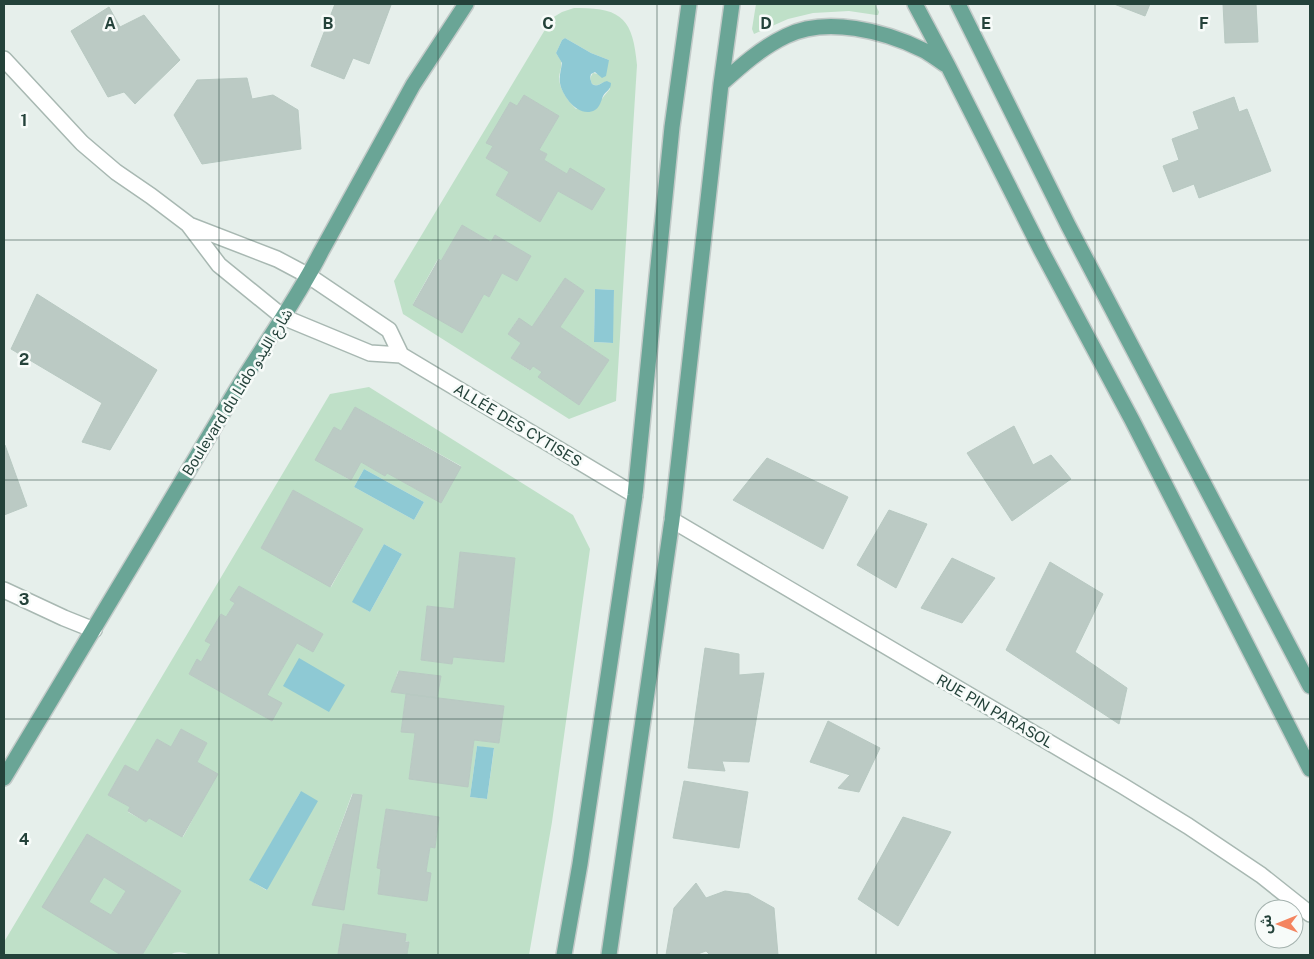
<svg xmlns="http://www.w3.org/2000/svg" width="1314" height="959" font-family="'Public Sans','Noto Sans Arabic',sans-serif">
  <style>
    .green { fill: #bfe0c8; fill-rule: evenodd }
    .water { fill: #8ec9d4 }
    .building { fill: #bbcac4; stroke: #b8c9c2; fill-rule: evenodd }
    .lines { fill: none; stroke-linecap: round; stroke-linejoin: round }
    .minor-casing { stroke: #a8b8b2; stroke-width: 18 }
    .major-casing { stroke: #c2cac8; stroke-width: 18 }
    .minor { stroke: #fff; stroke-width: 15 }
    .major { stroke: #6aa596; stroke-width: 15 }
    .grid { fill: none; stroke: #24423a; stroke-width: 1; stroke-opacity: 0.55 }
    .labels { text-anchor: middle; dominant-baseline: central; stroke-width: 5; stroke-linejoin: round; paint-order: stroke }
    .street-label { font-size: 15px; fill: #24423a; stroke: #f7fbf9 }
    .grid-label { font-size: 16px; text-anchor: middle; font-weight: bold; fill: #24423a; stroke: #f7fbf9; stroke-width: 5; stroke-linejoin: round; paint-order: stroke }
  </style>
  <rect width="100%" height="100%" fill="#e6efeb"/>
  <path class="green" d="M 756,4 L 875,4 L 879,12 L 878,15 L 876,15 L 849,11 L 813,13 L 788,19 L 754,34 L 752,29 Z
    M 574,8 C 622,7 633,19 637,65 L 616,401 L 569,419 L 403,314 L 394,281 L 552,18 L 562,12 ZM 565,38 L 591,53 L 609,60 L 598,74 L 593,73 L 590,78 L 592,84 C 599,88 602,80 609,82 L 610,89 L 604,96 L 602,99 L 576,109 C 568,101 559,89 559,77 C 560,71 562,67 561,61 L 556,53 L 562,40 ZM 524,95 L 559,116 L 539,150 L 547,154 L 544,160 L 567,174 L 570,169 L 605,189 L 592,210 L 558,191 L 540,222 L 496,195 L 509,172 L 486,158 L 493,146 L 487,143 L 510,102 L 517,106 ZM 462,225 L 491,242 L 495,235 L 531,256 L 517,281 L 502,273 L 489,297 L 484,294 L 462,333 L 413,304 L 438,259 L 441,261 ZM 565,278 L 584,291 L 560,327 L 609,360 L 579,405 L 539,377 L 542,372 L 533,366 L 529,370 L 511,358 L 521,343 L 508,334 L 518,319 L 532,327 ZM 595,289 L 614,290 L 612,343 L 594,342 Z
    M 369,387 L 573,515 L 590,549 L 552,822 L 529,955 L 403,955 L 403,953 L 407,953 L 409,942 L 343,924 L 338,954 L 344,955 L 190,955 C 184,952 176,951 170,955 L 142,955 L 181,891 L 87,834 L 43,907 L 121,955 L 4,955 L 4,942 L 330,394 ZM 355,407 L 461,466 L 441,503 L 387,473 L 385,476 L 361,462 L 350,480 L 316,460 L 334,427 L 341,431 ZM 364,469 L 424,502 L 414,520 L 354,487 ZM 293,490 L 363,529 L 331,587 L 261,548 ZM 384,544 L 402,554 L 370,612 L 353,602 ZM 460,552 L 515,558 L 504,662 L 453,657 L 452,664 L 421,660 L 427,606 L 454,609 ZM 239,586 L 323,634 L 313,652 L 297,643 L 267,695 L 272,721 L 189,674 L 197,660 L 201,662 L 211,644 L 206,640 L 221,614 L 226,617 L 235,603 L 231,600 ZM 398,671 L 440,676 L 437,698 L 504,706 L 499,743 L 474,740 L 468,786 L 409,779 L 415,733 L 401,731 L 406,694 L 392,692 ZM 181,729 L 207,743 L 197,762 L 217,774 L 183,837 L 149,818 L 146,822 L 128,812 L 130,807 L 108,795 L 125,765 L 138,772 L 157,739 L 171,747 ZM 477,746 L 494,749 L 487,799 L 470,797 ZM 301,791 L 267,890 L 266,890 L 250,880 ZM 352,794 L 362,795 L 312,905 ZM 386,809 L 439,817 L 435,848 L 430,847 L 426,872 L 431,873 L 427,901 L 378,894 L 381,869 L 377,868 Z
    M 104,877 L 126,891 L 111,915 L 89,902 Z"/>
  <path class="water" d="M 565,38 L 591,53 L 609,60 L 606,76 L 602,78 L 595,72 L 591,74 L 590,78 L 592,84 C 598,88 601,82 607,81 L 611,83 C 611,90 606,91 603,96 C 601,101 600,107 595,110 C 579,119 562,96 560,83 C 559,76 561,70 562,63 L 556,53 L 562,40 Z
    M 595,289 L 614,290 L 613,343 L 594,342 Z
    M 364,469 L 424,502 L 414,520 L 354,487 Z
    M 384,544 L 402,554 L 370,612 L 352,602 Z
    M 299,658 L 345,685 L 329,712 L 283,686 Z
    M 477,746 L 494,748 L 487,799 L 470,797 Z
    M 301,791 L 318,801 L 267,890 L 249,880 Z"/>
  <path class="building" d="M 335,4 L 388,4 L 391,5 L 369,64 L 353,58 L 344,79 L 311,66 Z
    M 1114,4 L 1150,4 L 1145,16 Z
    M 1223,4 L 1256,4 L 1258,42 L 1225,43 Z
    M 109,7 L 120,27 L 144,15 L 180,60 L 135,104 L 124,92 L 108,97 L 71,31 Z
    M 247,78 L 252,99 L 273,95 L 298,110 L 301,149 L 202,164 L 174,115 L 197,80 Z
    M 524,95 L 559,116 L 539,150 L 547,154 L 544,160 L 567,174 L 570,168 L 605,189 L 592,210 L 558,191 L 540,222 L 496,195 L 509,172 L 486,158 L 493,146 L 486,143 L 510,102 L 517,106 Z
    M 1234,97 L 1239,112 L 1247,109 L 1271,171 L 1199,198 L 1194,184 L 1173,192 L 1163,166 L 1179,160 L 1172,139 L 1199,129 L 1193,112 Z
    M 462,225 L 491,242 L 495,235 L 531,256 L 517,281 L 502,273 L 489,297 L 484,294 L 462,333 L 413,305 L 439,259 L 441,261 Z
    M 565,278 L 584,291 L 560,327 L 609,360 L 579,405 L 538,377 L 542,372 L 533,366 L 530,370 L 511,358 L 521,343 L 508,334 L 519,318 L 532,327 Z
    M 37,294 L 157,370 L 110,450 L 82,442 L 102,403 L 11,349 Z
    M 355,407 L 461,467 L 441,503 L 387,473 L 385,476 L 361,462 L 351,480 L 315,460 L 334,427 L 341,431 Z
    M 1014,426 L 1033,465 L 1051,455 L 1071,479 L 1012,521 L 967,453 Z
    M 5,445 L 27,506 L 4,515 L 4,446 Z
    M 767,458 L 848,497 L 823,549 L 733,500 Z
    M 293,490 L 363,529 L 330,587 L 261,548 Z
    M 889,510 L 927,524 L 896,588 L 857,565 Z
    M 460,552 L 515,558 L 504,662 L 453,657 L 452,664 L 421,660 L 427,606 L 454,609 Z
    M 952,558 L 995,578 L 962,623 L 921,608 Z
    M 1050,562 L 1103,594 L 1075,652 L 1127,688 L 1119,724 L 1006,650 Z
    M 239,586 L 323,634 L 313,652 L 297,643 L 267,695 L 282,703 L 272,721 L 189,674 L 197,659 L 201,662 L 211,644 L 205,641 L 221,614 L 226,617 L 235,603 L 230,600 Z
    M 705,648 L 739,654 L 739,675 L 764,673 L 749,762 L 722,761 L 725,771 L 688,768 Z
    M 399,671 L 441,676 L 437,698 L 391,692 Z
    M 406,694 L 504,706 L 499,743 L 474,740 L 468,787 L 409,779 L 415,733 L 401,732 Z
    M 828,721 L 880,748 L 859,792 L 838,788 L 850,775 L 810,762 Z
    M 181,729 L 207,743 L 197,762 L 218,774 L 182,837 L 149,818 L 146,822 L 128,811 L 130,807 L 108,795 L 125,765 L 138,772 L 157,739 L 171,747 Z
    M 684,781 L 748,792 L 739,848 L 673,838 Z
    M 353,794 L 362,795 L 344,910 L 312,905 Z
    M 386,809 L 439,817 L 435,848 L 430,847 L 426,872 L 431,873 L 427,901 L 378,894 L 381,869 L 377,868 Z
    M 903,817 L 951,832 L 898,926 L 858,899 Z
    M 87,834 L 181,891 L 142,955 L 121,955 L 42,907 ZM 104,877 L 126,891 L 111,915 L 89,902 Z
    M 696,883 L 706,898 L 725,891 L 749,894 L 774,908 L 778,955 L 710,955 L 706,951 L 695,955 L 666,955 L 674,908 Z
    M 343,924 L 406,934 L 405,942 L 409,942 L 407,954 L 403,953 L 403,955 L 338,954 Z"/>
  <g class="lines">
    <defs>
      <path id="minor" d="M 4,59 L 82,143 L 116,172 L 151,196 L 188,224 L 219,265 L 283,317 L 370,353 L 401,355 L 635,495
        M 189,225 L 277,259 L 309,276 L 389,330 L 401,355
        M 672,520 L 1123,786 L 1188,826 L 1261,875 L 1310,914
        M 4,590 L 64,618 L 94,630"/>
      <path id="major" d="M 915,4 L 948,66 L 1041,250 L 1132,420 L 1310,769
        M 958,4 L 1068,225 L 1310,686
        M 721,84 C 741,66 761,48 786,36 C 826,16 885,31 923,50 C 931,54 938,60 946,65
        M 4,778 C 79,654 154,529 228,404 C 258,353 294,305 321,252 L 413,85 L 466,4
        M 564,955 L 580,864 L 635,495 L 672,127 L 689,4
        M 609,955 L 672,520 L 721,84 L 732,4"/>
    </defs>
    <use href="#minor" class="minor-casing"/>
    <use href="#major" class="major-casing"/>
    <use href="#minor" class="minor"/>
    <use href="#major" class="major"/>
  </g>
  <path class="grid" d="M 219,4 L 219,955M 438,4 L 438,955M 657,4 L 657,955M 876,4 L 876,955M 1095,4 L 1095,955M 4,240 L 1310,240M 4,480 L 1310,480M 4,719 L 1310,719"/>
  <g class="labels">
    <g class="street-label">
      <text transform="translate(237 392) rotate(-58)">Boulevard du Lido شارع الليدو</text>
      <text transform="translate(518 425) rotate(31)">ALLÉE DES CYTISES</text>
      <text transform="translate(995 711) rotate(30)">RUE PIN PARASOL</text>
    </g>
  </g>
  <g class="grid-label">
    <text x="110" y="29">A</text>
    <text x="328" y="29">B</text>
    <text x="548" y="29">C</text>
    <text x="766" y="29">D</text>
    <text x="986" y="29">E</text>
    <text x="1204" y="29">F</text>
    <text x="24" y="126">1</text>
    <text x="24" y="365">2</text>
    <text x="24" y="605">3</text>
    <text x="24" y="845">4</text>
  </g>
  <rect width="1314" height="959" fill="none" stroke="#24423a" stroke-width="10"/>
  <g transform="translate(1279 924) rotate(269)"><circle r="24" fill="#f7fbf9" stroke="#a3b1ad"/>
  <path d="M0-4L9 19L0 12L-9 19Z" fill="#f4845f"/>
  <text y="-8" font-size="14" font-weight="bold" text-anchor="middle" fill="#24423a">ش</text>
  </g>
</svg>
